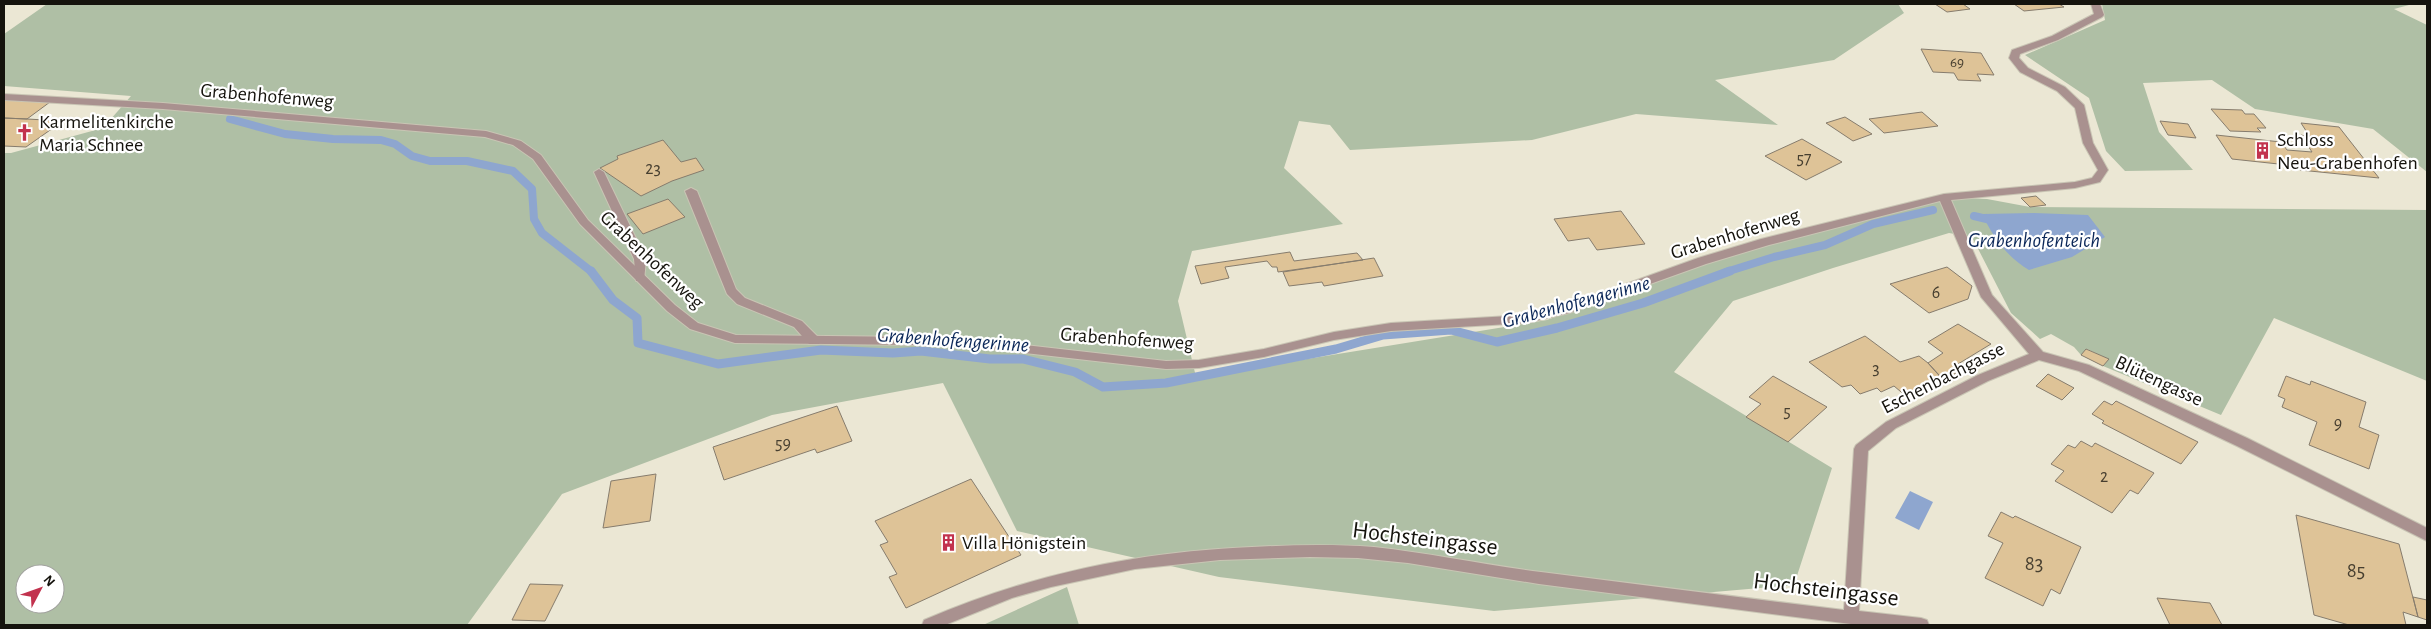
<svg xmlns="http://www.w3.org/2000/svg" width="2431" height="629" font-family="'Alegreya Sans',sans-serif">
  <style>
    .green { fill: #afbfa5; fill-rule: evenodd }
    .water { fill: #8ea6cf }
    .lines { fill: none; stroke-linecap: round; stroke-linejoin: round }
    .stream-far1 { stroke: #8ea6cf; stroke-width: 8 }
    .stream { stroke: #8ea6cf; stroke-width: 9 }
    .building { fill: #dec397; stroke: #867c6d }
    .service-casing { stroke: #c9c5b4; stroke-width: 2 }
    .minor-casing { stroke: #c9c5b4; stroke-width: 2 }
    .service { fill: #a9918f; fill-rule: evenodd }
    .minor { fill: #a9918f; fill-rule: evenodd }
    .labels { text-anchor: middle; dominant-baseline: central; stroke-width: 4.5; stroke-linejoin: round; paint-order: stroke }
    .far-number-label { font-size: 15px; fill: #473f30 }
    .number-label { font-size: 18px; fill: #473f30 }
    .street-label { font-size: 20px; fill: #15130d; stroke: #fff }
    .poi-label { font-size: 20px; fill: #15130d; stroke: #fff; text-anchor: start }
    .water-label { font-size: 21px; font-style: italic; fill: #0c2859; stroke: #fff }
    .near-number-label { font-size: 21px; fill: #473f30 }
    .near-street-label { font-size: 24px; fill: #15130d; stroke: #fff }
  </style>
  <rect width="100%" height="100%" fill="#ebe7d4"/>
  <path class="green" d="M 47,4 L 1898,4 L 1904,13 L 1834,60 L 1715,80 L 1778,125 L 1636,114 L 1532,140 L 1350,150 L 1330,125 L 1299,121 L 1284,168 L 1343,224 L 1192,251 L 1178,301 L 1196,377 L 1547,320 L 1702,261 L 1944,197 L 1987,199 L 2030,207 L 2427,210 L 2427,381 L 2274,318 L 2221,415 L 2103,366 L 2108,359 L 2087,349 L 2081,355 L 2074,347 L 2051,334 L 2040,339 L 2011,313 L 1972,237 L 1949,233 L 1833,268 L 1733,301 L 1674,372 L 1832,468 L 1794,585 L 1494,611 L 1219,577 L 1017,531 L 943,383 L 772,415 L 562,494 L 467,625 L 4,625 L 4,153 L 11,153 L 103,128 L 131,96 L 4,86 L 4,34 ZM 25,574 L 55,574 L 55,604 L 25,604 Z
    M 2102,4 L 2408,4 L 2409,5 L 2394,9 L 2427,25 L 2427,172 L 2373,129 L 2255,109 L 2212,80 L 2143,83 L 2159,132 L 2193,170 L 2125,171 L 2106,151 L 2089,98 L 2025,55 L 2105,20 Z
    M 1067,587 L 1079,625 L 983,625 Z"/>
  <path class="water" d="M 2034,213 L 2088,215 L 2105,237 L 2072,257 L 2029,270 C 2007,257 1993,237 1982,214 Z
    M 1910,491 L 1933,502 L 1919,530 L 1895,518 Z"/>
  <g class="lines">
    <path class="stream-far1" d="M 230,119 L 285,134 L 333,139 L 381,140 L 395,144 L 412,156 L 430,161 L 467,161 L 513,171 L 532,189 L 534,219 L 542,233 L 592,272
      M 1974,216 L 1995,221
      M 1726,272 L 1774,257 L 1825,245 L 1873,224 L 1933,210"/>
    <path class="stream" d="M 591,271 L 613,300 L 637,318 L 638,343 L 718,364 L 821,350 L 893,353 L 921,351 L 990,359 L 1023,359 L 1075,372 L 1103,387 L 1166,383 L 1336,349 L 1383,335 L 1451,330 L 1497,342 L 1557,328 L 1643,303 L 1730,271"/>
  </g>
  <path class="building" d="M 1935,4 L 1963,4 L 1970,9 L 1947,12 Z
    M 2014,4 L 2059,4 L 2064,7 L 2024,11 Z
    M 1921,49 L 1981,53 L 1994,75 L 1977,74 L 1981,81 L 1958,80 L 1954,73 L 1933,72 Z
    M 4,100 L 50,102 L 27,119 L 4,118 Z
    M 2211,109 L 2242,110 L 2245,114 L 2254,114 L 2266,128 L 2257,128 L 2261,132 L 2230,131 Z
    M 1922,112 L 1938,126 L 1884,133 L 1869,119 Z
    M 1845,117 L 1872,134 L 1853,141 L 1826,123 Z
    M 4,118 L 27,119 L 63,121 L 26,147 L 4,146 Z
    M 2160,121 L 2188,124 L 2196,138 L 2168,135 Z
    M 2301,123 L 2339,127 L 2379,178 L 2300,170 L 2297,166 L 2232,159 L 2216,135 L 2281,142 L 2287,150 L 2312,152 L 2301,135 L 2310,137 Z
    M 1802,139 L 1842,162 L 1806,180 L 1765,156 Z
    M 663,140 L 681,162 L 696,158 L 704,170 L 672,181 L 641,196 L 600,168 L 618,159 L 617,156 Z
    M 2036,196 L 2046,205 L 2030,207 L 2021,198 Z
    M 668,199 L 685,217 L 643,234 L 627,214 Z
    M 1621,211 L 1645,244 L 1597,250 L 1589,238 L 1568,241 L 1554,219 Z
    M 1290,252 L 1294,261 L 1357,253 L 1363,260 L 1278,272 L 1277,267 L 1272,267 L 1267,261 L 1225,267 L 1229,278 L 1201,284 L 1195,266 Z
    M 1374,258 L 1383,276 L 1324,286 L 1322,282 L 1289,286 L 1283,272 Z
    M 1947,267 L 1972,286 L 1968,299 L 1929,313 L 1890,284 Z
    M 1958,324 L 1991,344 L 1958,364 L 1963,368 L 1944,381 L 1928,363 L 1943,353 L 1928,342 Z
    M 1865,336 L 1900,362 L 1919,356 L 1928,363 L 1940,376 L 1907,397 L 1894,386 L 1881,392 L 1877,388 L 1860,394 L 1851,385 L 1842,387 L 1809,362 Z
    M 2086,349 L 2109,359 L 2103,366 L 2081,355 Z
    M 2048,374 L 2074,388 L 2062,400 L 2036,386 Z
    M 1773,376 L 1827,407 L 1788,442 L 1746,417 L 1761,404 L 1749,397 Z
    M 2286,376 L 2310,385 L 2311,381 L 2366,402 L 2359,427 L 2379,435 L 2369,469 L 2309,445 L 2317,422 L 2282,407 L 2285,399 L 2278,396 Z
    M 2104,401 L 2112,405 L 2116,401 L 2198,442 L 2181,464 L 2102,423 L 2104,421 L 2092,414 Z
    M 837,406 L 852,441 L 817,453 L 815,449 L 724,480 L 713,447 Z
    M 2081,441 L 2092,447 L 2095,443 L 2154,473 L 2138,494 L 2130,490 L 2112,513 L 2055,481 L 2064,471 L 2051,464 L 2068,445 L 2075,448 Z
    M 656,474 L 650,521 L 603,528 L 611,481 Z
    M 971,479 L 1021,555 L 906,608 L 889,577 L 897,574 L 880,545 L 888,542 L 875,521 Z
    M 2001,512 L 2013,518 L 2015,516 L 2081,547 L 2060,594 L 2051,589 L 2043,606 L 1985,578 L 2003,543 L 1988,536 Z
    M 2296,515 L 2399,544 L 2418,617 L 2403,612 L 2406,625 L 2349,625 L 2314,615 Z
    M 530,584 L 563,585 L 545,621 L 512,620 Z
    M 2413,597 L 2427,600 L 2427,620 L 2418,617 Z
    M 2157,598 L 2210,603 L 2222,625 L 2170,625 Z"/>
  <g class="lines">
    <defs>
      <path id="service" d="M 599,169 L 604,172 L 646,259 L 644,281 L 636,281 L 634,259 L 594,172 Z
        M 691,188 L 697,191 L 736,289 L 745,298 L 802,321 L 819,338 L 820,341 L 819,344 L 809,344 L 794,327 L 737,304 L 727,294 L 685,191 Z"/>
      <path id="minor" d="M 2091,4 L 2100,4 L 2104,15 L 2102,17 L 2058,40 L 2020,54 L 2019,58 L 2028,68 L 2065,87 L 2084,105 L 2093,143 L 2108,170 L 2100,182 L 2075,188 L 1951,200 L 1992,295 L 2043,352 L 2089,365 L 2247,438 L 2427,528 L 2427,541 L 2237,446 L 2079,371 L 2039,360 L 1988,381 L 1896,428 L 1868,451 L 1859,611 L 1921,618 L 1927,620 L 1929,625 L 1851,624 L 1539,584 L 1408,563 L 1358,558 L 1310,557 L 1220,560 L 1135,569 L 1051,587 L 1012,598 L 945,625 L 922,625 L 924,620 C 1031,574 1136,552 1252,547 C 1292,545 1333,544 1374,547 C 1430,553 1485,565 1541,572 C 1642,585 1743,598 1844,610 L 1854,449 L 1856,445 L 1886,422 L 1978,375 L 2029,354 L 1981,297 L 1940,201 L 1769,245 L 1706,264 L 1569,313 L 1527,323 L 1391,331 L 1334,340 L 1264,357 L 1199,368 L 1166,369 L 990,349 L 915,345 L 735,343 L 690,329 L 667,311 L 580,224 L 533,159 L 513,145 L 485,137 L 163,109 L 4,100 L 4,94 L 163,103 L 486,131 L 521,141 L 541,155 L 588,220 L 675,305 L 698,323 L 736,335 L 915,337 L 990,341 L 1166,361 L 1199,360 L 1264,349 L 1334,332 L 1391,323 L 1527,315 L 1562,307 L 1698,258 L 1761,239 L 1944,194 L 2075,182 L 2092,178 L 2098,170 L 2083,143 L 2075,108 L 2057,91 L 2020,72 L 2009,58 L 2012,50 L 2052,36 L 2094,14 Z"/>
    </defs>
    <use href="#service" class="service-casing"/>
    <use href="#minor" class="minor-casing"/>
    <use href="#service" class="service"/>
    <use href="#minor" class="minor"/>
  </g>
  <defs>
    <symbol id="church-bare" viewBox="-9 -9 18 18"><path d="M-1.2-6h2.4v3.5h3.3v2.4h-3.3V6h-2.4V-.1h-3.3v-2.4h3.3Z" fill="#c2324e" stroke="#fff" stroke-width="2.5" paint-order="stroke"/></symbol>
    <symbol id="building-bare" viewBox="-9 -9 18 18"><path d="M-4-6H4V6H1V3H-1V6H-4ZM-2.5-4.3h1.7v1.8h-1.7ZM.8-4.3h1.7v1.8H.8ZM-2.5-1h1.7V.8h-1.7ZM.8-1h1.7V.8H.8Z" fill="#c2324e" stroke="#fff" stroke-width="2.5" paint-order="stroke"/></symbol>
  </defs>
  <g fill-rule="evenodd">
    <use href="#church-bare" x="12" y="120" width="25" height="25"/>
    <use href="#building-bare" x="2250" y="138" width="25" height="25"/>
    <use href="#building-bare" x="936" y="530" width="25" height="25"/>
  </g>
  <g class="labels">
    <g class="far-number-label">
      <text x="1957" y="62">69</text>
    </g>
    <g class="number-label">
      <text x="1804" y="159">57</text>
      <text x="653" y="169">23</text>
      <text x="1936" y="293">6</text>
      <text x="1876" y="369">3</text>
      <text x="1787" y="412">5</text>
      <text x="2338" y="424">9</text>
      <text x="783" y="444">59</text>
      <text x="2104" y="477">2</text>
    </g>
    <g class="street-label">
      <text transform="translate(267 96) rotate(5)">Grabenhofenweg</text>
      <text transform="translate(1735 234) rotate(-17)">Grabenhofenweg</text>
      <text transform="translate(652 260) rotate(43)">Grabenhofenweg</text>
      <text transform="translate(1127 339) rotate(4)">Grabenhofenweg</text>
      <text transform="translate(1943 378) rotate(-27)">Eschenbachgasse</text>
      <text transform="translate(2159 381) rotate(25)">Blütengasse</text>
    </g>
    <g class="poi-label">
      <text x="39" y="122">Karmelitenkirche<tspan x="39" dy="23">Maria Schnee</tspan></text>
      <text x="2277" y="140">Schloss<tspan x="2277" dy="23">Neu-Grabenhofen</tspan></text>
      <text x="962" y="543">Villa Hönigstein</text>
    </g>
    <g class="water-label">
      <text x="2034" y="240">Grabenhofenteich</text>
      <text transform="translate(1576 302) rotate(-15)">Grabenhofengerinne</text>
      <text transform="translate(953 340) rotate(4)">Grabenhofengerinne</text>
    </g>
    <g class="near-number-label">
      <text x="2034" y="563">83</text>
      <text x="2356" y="570">85</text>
    </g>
    <g class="near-street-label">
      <text transform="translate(1425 539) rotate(7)">Hochsteingasse</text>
      <text transform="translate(1826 590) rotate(7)">Hochsteingasse</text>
    </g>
  </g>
  <rect width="2431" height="629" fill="none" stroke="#15130d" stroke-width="10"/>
  <g transform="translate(40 589) rotate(49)"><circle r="24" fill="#ffffff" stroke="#a1a19e"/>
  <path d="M0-4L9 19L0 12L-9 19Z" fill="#c2324e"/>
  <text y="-8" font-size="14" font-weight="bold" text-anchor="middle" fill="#15130d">N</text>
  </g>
</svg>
